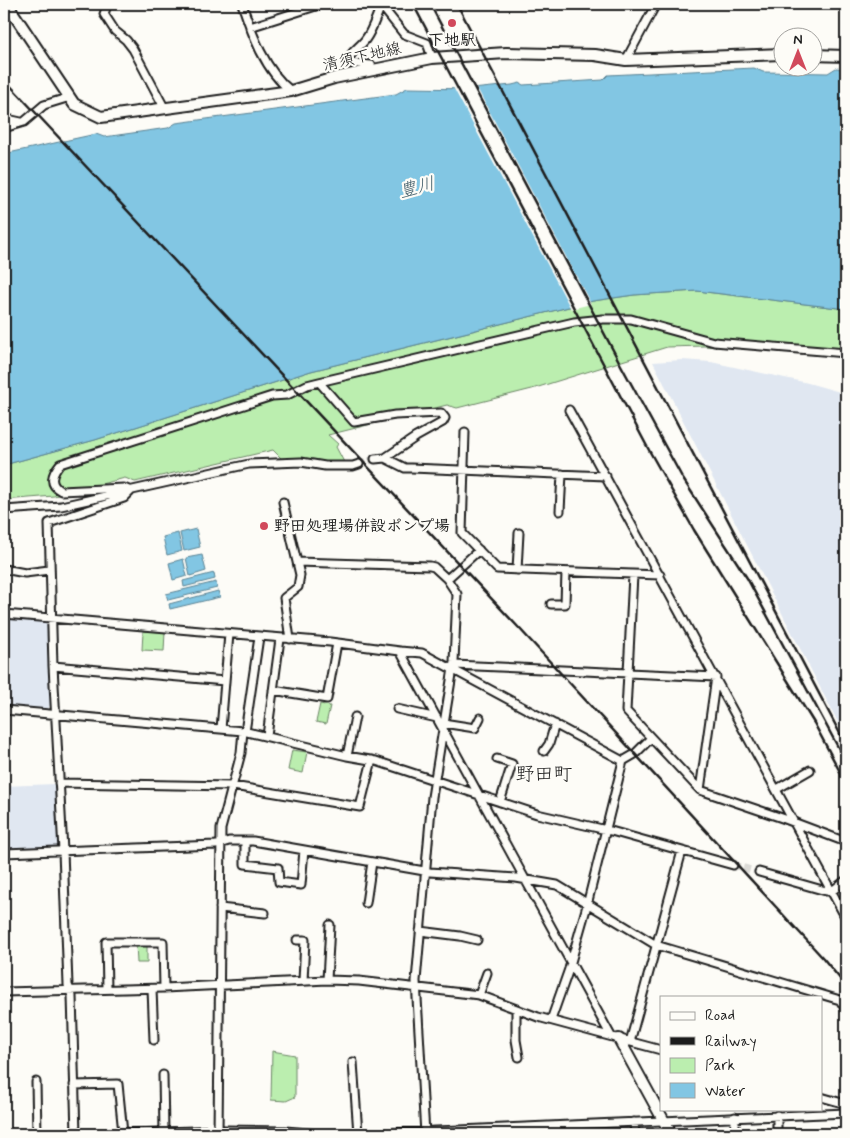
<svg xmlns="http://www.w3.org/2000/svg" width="850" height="1138" font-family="Mynerve,'Klee One',sans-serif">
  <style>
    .built { fill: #e0e7f1 }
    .green { fill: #bbeeaf; stroke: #6c8566 }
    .water { fill: #82c6e3; stroke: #598293 }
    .pier { fill: #fdfcf7 }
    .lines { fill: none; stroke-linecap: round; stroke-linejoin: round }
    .street-tunnel { stroke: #dbdad6; stroke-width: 7; stroke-dasharray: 7 3.5; stroke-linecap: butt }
    .street-casing { stroke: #1c1c1c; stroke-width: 11 }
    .secondary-casing { stroke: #1c1c1c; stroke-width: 14 }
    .street { stroke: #fdfcf7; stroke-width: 7 }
    .secondary { stroke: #fdfcf7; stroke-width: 10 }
    .rail { stroke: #1c1c1c; stroke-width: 2.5 }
    .poi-dot { fill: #d1495b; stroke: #fdfcf7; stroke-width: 2 }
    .labels { text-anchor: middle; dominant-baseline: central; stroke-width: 4.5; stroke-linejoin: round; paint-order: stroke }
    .poi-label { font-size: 16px; font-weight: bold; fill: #1c1c1c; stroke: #fdfcf7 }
    .street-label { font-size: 16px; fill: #1c1c1c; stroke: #fdfcf7 }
    .water-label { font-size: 18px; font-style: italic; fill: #45606c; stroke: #fdfcf7 }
    .quarter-label { font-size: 19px; fill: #1c1c1c; stroke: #fdfcf7 }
  </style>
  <rect width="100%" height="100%" fill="#fdfcf7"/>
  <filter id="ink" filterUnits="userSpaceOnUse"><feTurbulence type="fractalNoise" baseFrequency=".02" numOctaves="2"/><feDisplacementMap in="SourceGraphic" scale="10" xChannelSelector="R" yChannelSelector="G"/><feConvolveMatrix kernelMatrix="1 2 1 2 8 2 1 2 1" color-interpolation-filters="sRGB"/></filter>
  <g filter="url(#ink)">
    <path class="built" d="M 682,360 L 711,362 L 808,383 L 840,392 L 846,392 L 846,738 L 653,362 Z
      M 4,617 L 44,620 L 47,624 L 50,705 L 48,709 L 4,706 Z
      M 55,784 L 59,845 L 56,848 L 4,849 L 4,786 Z"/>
    <path class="green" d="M 697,291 L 846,309 L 846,356 L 704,346 L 667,347 L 532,389 L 457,408 L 447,405 L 328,435 L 338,444 L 336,447 L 345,464 L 282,459 L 273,450 L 135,482 L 125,478 L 54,496 L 4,500 L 4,465 L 95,440 L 311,371 L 593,301 L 634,295 Z
      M 143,631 L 165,632 L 164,651 L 142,650 Z
      M 320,704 L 330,706 L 326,724 L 316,722 Z
      M 292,750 L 307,752 L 303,773 L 288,770 Z
      M 136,944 L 147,944 L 147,963 L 137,963 Z
      M 272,1051 L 295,1055 L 295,1097 L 286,1101 L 271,1100 Z"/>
    <path class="water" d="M 754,68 L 763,72 L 828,73 L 836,68 L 846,69 L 846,309 L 697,291 L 634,295 L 593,301 L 311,371 L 95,440 L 4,465 L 4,154 L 96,134 L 104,137 L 168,128 L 176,123 L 396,94 L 407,88 L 472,89 L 512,85 L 520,83 L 523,85 L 603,80 L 608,75 Z
      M 196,529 L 200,547 L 184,551 L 180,533 Z
      M 178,533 L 182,551 L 167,555 L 163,537 Z
      M 202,555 L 206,571 L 190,576 L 186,558 Z
      M 183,559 L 187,576 L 173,580 L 169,563 Z
      M 214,573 L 215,579 L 184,587 L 183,581 Z
      M 216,582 L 217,588 L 168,600 L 166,594 Z
      M 218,591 L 220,597 L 170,609 L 169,604 Z"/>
    <path class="pier" d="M 452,85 L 476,86 L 591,304 L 571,309 Z"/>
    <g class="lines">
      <path class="street-tunnel" d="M 359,464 L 375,459
        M 733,865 L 759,872"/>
      <defs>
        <path id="street" d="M 105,4 L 106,8 L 104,14 L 115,31 L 126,40 L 133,49 L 165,109
          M 242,4 C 252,34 265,71 291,91
          M 380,4 L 404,34 L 427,43 L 432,58
          M 250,27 L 322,4
          M 626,60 L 656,4
          M 370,70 L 371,65 L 348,63 C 350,51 358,49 365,40 C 372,31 376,17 381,6
          M 4,121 L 12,120 L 21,122
          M 4,128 L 24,122 L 44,105 L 70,97
          M 569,410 L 846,918
          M 465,432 L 462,533 L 497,569 L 660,575
          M 385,458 L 405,468 L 411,468 L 606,476
          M 375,459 L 385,458 L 416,437 L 443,422 L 445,418 L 441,413 L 395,415 L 354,422 L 319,382 L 574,322 L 603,319 L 631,319 L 714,342 L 846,353
          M 283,502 L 300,575 L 298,587 L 284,598 L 290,639
          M 4,510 L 61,506 L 249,464 L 301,462 L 325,466 L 353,466 L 359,464
          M 560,511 L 562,474
          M 297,562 L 430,566 L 434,567 L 447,579 L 457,594 L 454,662 L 432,797 L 416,981 L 425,1134
          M 4,569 L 25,573 L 49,570
          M 517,570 L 519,533
          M 633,575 L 626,711 L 700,790 L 785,819 L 846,842
          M 447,579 L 479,550
          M 551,604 L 565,604 L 566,572
          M 4,614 L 330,642 L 400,651 L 611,1036
          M 400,651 L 422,653 L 623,761 L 586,909 L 569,969 L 551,1020
          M 454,665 L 716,677 L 700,790
          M 53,666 L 225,681
          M 273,690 L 327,699 L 337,643
          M 397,709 L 437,718
          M 4,710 L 243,731 L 347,756 L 376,761 L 537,814 L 611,831 L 733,865
          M 443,723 L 475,728 L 480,718
          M 221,729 L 229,634
          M 245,732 L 259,637
          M 267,736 L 280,639
          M 544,751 L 549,744 L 555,724
          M 347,756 L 355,717
          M 497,759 L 512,764 L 500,802
          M 623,761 L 635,754 L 651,738
          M 59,783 L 233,786 L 360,807 L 372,760
          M 777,789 L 810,770
          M 245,841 L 245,864 L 278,868 L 279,882 L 301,885 L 304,850
          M 4,853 L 216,845 L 229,841 L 253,841 L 430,872 L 516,878 L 557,885 L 656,945 L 840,1000 L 846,1010
          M 759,872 L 826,891 L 832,891 L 846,880
          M 366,903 L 372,862
          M 220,908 L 265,913
          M 420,931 L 460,936 L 477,940
          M 297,940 L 305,940 L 303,981
          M 327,980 L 330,925
          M 107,989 L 106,942 L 163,942 L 164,988
          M 152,989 L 154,1040
          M 4,992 L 164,988 L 327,980 L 359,981 L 479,995 L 538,1017 L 661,1050
          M 479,995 L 487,973
          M 516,1010 L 516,1040 L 519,1057
          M 630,1042 L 682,851
          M 353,1062 L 358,1134
          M 163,1075 L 164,1132
          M 36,1082 L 37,1134
          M 74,1085 L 118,1084 L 123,1133
          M 821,1097 L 846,1104
          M 777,1115 L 777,1134
          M 735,1117 L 735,1134
          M 634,1122 L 635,1134
          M 76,1134 L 72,996 L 68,985 L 63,851 L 53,666 L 49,523 L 124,498 L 131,491 L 124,488 L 61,491 C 48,484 52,474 60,464 L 272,396 L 287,395 L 307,385 L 319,382
          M 99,1134 L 225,1130 L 286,1131 L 318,1134
          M 218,1134 L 221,829 L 241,753 L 243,731
          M 368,1134 L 846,1113"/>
        <path id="secondary" d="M 7,4 L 74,104 L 101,117 L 291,91 L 334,78 L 432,58 L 506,53 L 595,55 L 626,60 L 782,54
          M 812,55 L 846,56
          M 619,1039 L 671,1134"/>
      </defs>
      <use href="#street" class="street-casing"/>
      <use href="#secondary" class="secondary-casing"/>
      <use href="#street" class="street"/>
      <use href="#secondary" class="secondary"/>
      <path class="rail" d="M 413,4 L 650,452 L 694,530 L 814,723 L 846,783
        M 430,4 L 622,367 L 683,479 L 747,578 L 846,762
        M 457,4 L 846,745
        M 4,79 L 519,628 L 823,958 L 846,986"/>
    </g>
  </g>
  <g class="poi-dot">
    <circle cx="452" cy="23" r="5"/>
    <circle cx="264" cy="526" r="5"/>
  </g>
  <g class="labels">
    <g class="poi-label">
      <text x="452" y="40">下地駅</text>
      <text x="274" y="526" text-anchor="start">野田処理場併設ポンプ場</text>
    </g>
    <g class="street-label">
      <text transform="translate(362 57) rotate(-13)">清須下地線</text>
    </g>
    <g class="water-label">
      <text transform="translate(417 188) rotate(-14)">豊川</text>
    </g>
    <g class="quarter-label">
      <text x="544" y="774">野田町</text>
    </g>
  </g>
  <rect width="850" height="1138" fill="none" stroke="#fdfcf7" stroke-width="20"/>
  <rect x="10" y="10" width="830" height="1118" fill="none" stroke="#1c1c1c" stroke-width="2" filter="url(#ink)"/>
  <rect x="660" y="996" width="162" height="115" fill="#fdfcf7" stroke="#a3a29f"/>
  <rect x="670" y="1012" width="25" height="8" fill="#fdfcf7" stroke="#a3a29f"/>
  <text x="705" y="1020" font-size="15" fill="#1c1c1c">Road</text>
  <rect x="670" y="1037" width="25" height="8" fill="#1c1c1c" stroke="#a3a29f"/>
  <text x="705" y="1046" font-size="15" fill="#1c1c1c">Railway</text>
  <rect x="670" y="1058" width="25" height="15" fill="#bbeeaf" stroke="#a3a29f"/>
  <text x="705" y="1070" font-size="15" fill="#1c1c1c">Park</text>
  <rect x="670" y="1083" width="25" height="15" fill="#82c6e3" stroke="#a3a29f"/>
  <text x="705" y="1096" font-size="15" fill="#1c1c1c">Water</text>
  <g transform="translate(798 52)"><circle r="24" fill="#fdfcf7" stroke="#a3a29f"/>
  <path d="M0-4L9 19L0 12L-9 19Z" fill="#d1495b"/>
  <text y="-8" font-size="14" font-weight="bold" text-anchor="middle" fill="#1c1c1c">N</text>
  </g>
</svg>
